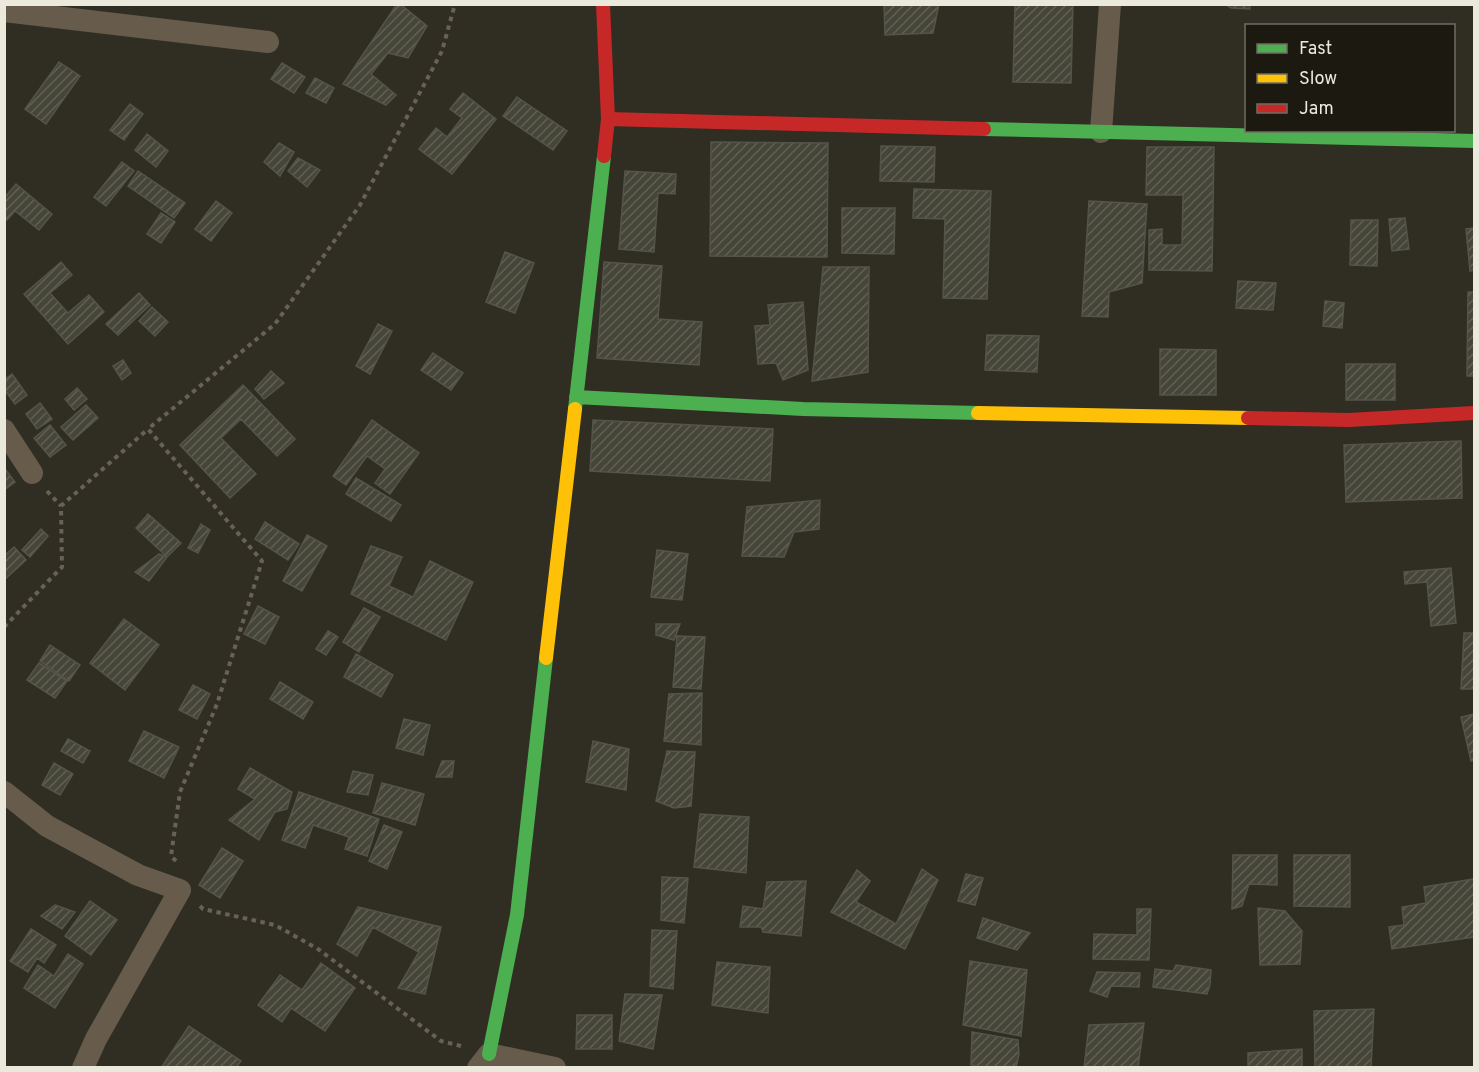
<svg xmlns="http://www.w3.org/2000/svg" width="1479" height="1072" font-family="Overpass,sans-serif">
  <style>
    .building { fill: url(#building-hatch); stroke: #54544b; stroke-width: 1.5 }
    .lines { fill: none; stroke-linecap: round; stroke-linejoin: round }
    .path { stroke: #686155; stroke-width: 4; stroke-dasharray: 4.5 4.5; stroke-linecap: butt }
    .street { stroke: #675b4c; stroke-width: 22 }
    .fast { stroke: #4caf50; stroke-width: 14 }
    .slow { stroke: #ffc107; stroke-width: 14 }
    .jam { stroke: #c62828; stroke-width: 14 }
  </style>
  <defs>
    <pattern id="building-hatch" width="6" height="6" patternUnits="userSpaceOnUse" patternTransform="scale(1.5)"><rect width="6" height="6" fill="#454638"/><path d="M-1 1l2-2M0 6l6-6M5 7l2-2" fill="none" stroke="#606154"/></pattern>
  </defs>
  <rect width="100%" height="100%" fill="#302e23"/>
  <path class="building" d="M 397,4 L 400,4 L 427,26 L 408,58 L 388,53 L 371,74 L 396,95 L 386,105 L 343,84 Z
    M 884,4 L 939,4 L 933,33 L 885,35 Z
    M 1015,4 L 1073,4 L 1071,83 L 1013,82 Z
    M 1225,4 L 1249,4 L 1250,9 L 1231,8 Z
    M 59,62 L 80,76 L 46,124 L 25,109 Z
    M 282,63 L 305,77 L 294,93 L 271,79 Z
    M 315,78 L 334,88 L 326,103 L 306,93 Z
    M 463,93 L 496,119 L 452,174 L 419,149 L 436,128 L 447,137 L 462,118 L 450,109 Z
    M 517,97 L 567,131 L 553,150 L 503,116 Z
    M 130,104 L 143,114 L 124,140 L 110,130 Z
    M 147,134 L 168,151 L 156,167 L 135,150 Z
    M 711,142 L 828,143 L 827,257 L 710,256 Z
    M 279,143 L 294,152 L 280,176 L 264,162 Z
    M 881,146 L 935,147 L 934,182 L 880,181 Z
    M 1147,147 L 1214,147 L 1212,271 L 1149,270 L 1149,230 L 1162,229 L 1162,245 L 1182,245 L 1183,195 L 1146,195 Z
    M 298,158 L 320,170 L 307,187 L 288,171 Z
    M 122,162 L 134,171 L 106,206 L 94,197 Z
    M 138,171 L 185,203 L 174,218 L 128,186 Z
    M 625,171 L 676,174 L 675,194 L 658,193 L 654,252 L 619,249 Z
    M 16,184 L 52,214 L 39,230 L 15,211 L 7,220 L 4,218 L 4,198 Z
    M 914,189 L 991,191 L 987,299 L 943,298 L 945,219 L 913,218 Z
    M 216,201 L 232,213 L 211,241 L 195,229 Z
    M 1089,201 L 1147,204 L 1142,283 L 1109,292 L 1108,317 L 1082,316 Z
    M 842,208 L 895,208 L 894,254 L 842,253 Z
    M 161,213 L 175,222 L 161,243 L 147,234 Z
    M 1405,218 L 1409,249 L 1392,251 L 1389,219 Z
    M 1351,220 L 1378,220 L 1377,266 L 1350,265 Z
    M 1474,228 L 1474,270 L 1470,271 L 1466,229 Z
    M 505,252 L 534,263 L 515,313 L 486,302 Z
    M 61,262 L 72,275 L 50,293 L 68,313 L 89,295 L 104,312 L 68,344 L 24,294 Z
    M 604,262 L 662,266 L 658,319 L 702,322 L 699,365 L 597,358 Z
    M 823,267 L 869,267 L 868,372 L 812,381 Z
    M 1238,281 L 1276,283 L 1273,310 L 1236,308 Z
    M 1468,292 L 1474,292 L 1474,376 L 1467,376 Z
    M 139,293 L 150,305 L 118,335 L 106,324 Z
    M 1325,301 L 1344,303 L 1342,328 L 1323,326 Z
    M 803,302 L 808,370 L 783,380 L 776,363 L 758,364 L 755,326 L 770,325 L 768,305 Z
    M 152,307 L 168,322 L 155,336 L 139,321 Z
    M 378,324 L 392,331 L 370,374 L 356,366 Z
    M 987,335 L 1039,336 L 1037,372 L 985,370 Z
    M 1160,349 L 1216,350 L 1216,395 L 1160,395 Z
    M 433,353 L 463,373 L 451,390 L 421,370 Z
    M 123,360 L 131,373 L 122,380 L 113,366 Z
    M 1346,364 L 1395,364 L 1395,400 L 1346,400 Z
    M 271,371 L 284,383 L 264,399 L 255,389 Z
    M 12,374 L 27,395 L 15,404 L 4,389 L 4,380 Z
    M 243,385 L 295,439 L 277,456 L 241,419 L 221,438 L 256,474 L 230,498 L 180,445 Z
    M 77,388 L 87,399 L 74,410 L 65,399 Z
    M 40,403 L 52,419 L 37,429 L 26,414 Z
    M 86,405 L 98,418 L 73,440 L 61,427 Z
    M 372,420 L 419,453 L 390,494 L 375,483 L 385,469 L 367,456 L 346,485 L 333,476 Z
    M 593,420 L 773,429 L 770,481 L 590,471 Z
    M 50,425 L 66,445 L 50,457 L 34,438 Z
    M 1461,441 L 1462,498 L 1346,502 L 1344,445 Z
    M 5,469 L 15,482 L 4,490 L 4,470 Z
    M 356,478 L 401,505 L 391,521 L 346,494 Z
    M 820,500 L 819,529 L 794,532 L 784,557 L 742,556 L 747,507 Z
    M 148,514 L 181,543 L 167,557 L 136,528 Z
    M 265,522 L 299,544 L 288,560 L 255,539 Z
    M 201,524 L 210,530 L 198,553 L 188,548 Z
    M 41,529 L 48,536 L 30,557 L 22,550 Z
    M 307,535 L 327,546 L 302,591 L 283,581 Z
    M 371,546 L 402,557 L 389,586 L 413,597 L 430,561 L 473,582 L 446,640 L 351,594 Z
    M 14,547 L 26,560 L 4,580 L 4,556 Z
    M 657,550 L 688,554 L 682,600 L 651,597 Z
    M 159,554 L 167,557 L 149,581 L 135,572 Z
    M 1451,568 L 1456,623 L 1431,626 L 1427,582 L 1405,584 L 1404,572 Z
    M 258,606 L 279,617 L 265,644 L 244,634 Z
    M 364,608 L 380,617 L 359,652 L 343,642 Z
    M 124,619 L 159,645 L 125,690 L 90,663 Z
    M 656,624 L 680,624 L 674,640 L 656,635 Z
    M 328,631 L 338,637 L 326,655 L 316,649 Z
    M 1464,633 L 1474,633 L 1474,689 L 1461,689 Z
    M 677,636 L 705,637 L 701,689 L 673,687 Z
    M 50,645 L 80,665 L 69,681 L 40,661 Z
    M 356,654 L 393,675 L 381,697 L 344,677 Z
    M 39,663 L 67,681 L 55,698 L 27,680 Z
    M 280,682 L 313,702 L 303,719 L 270,699 Z
    M 193,685 L 210,694 L 197,719 L 179,710 Z
    M 702,693 L 701,745 L 664,741 L 669,694 Z
    M 1474,714 L 1474,760 L 1471,761 L 1461,717 Z
    M 404,719 L 430,725 L 423,755 L 396,748 Z
    M 144,731 L 179,747 L 164,778 L 129,761 Z
    M 68,739 L 90,751 L 83,763 L 61,751 Z
    M 593,741 L 629,749 L 626,790 L 586,782 Z
    M 667,751 L 695,752 L 691,806 L 674,808 L 656,801 Z
    M 442,761 L 454,761 L 452,777 L 436,777 Z
    M 54,763 L 73,774 L 60,795 L 42,785 Z
    M 250,768 L 292,792 L 287,809 L 275,812 L 259,840 L 229,820 L 255,799 L 238,789 Z
    M 353,771 L 373,775 L 368,795 L 347,792 Z
    M 382,783 L 424,794 L 415,825 L 373,813 Z
    M 299,792 L 379,819 L 367,856 L 345,849 L 349,837 L 313,825 L 305,848 L 282,840 Z
    M 700,814 L 749,817 L 746,873 L 694,867 Z
    M 384,825 L 402,832 L 387,869 L 369,861 Z
    M 222,848 L 243,861 L 220,898 L 199,885 Z
    M 1233,855 L 1277,855 L 1277,885 L 1249,884 L 1242,906 L 1232,909 Z
    M 1294,855 L 1350,855 L 1350,907 L 1294,906 Z
    M 922,869 L 938,880 L 905,949 L 831,912 L 857,870 L 870,881 L 856,902 L 896,924 Z
    M 966,874 L 983,878 L 975,905 L 958,901 Z
    M 662,877 L 688,878 L 684,923 L 661,920 Z
    M 1474,879 L 1474,937 L 1392,949 L 1389,927 L 1404,925 L 1402,907 L 1426,903 L 1424,887 Z
    M 806,881 L 801,936 L 763,932 L 761,927 L 740,927 L 743,906 L 763,909 L 767,882 Z
    M 90,901 L 117,920 L 91,955 L 65,936 Z
    M 55,905 L 75,912 L 62,929 L 41,916 Z
    M 358,907 L 441,927 L 425,994 L 398,988 L 419,952 L 373,927 L 357,956 L 337,944 Z
    M 1258,908 L 1285,911 L 1302,931 L 1300,964 L 1260,965 Z
    M 1137,909 L 1151,909 L 1149,960 L 1093,959 L 1094,934 L 1137,935 Z
    M 983,918 L 1030,933 L 1017,950 L 977,938 Z
    M 31,929 L 56,945 L 44,963 L 37,958 L 28,972 L 10,961 Z
    M 652,930 L 677,931 L 673,989 L 650,986 Z
    M 68,954 L 83,964 L 55,1008 L 24,988 L 38,965 L 54,976 Z
    M 970,961 L 1027,970 L 1021,1036 L 963,1025 Z
    M 717,962 L 770,967 L 768,1013 L 712,1005 Z
    M 321,963 L 355,988 L 325,1031 L 291,1008 L 282,1022 L 258,1005 L 280,975 L 302,990 Z
    M 1176,965 L 1211,970 L 1210,985 L 1207,994 L 1153,987 L 1155,969 L 1173,971 Z
    M 1097,972 L 1140,973 L 1139,987 L 1111,986 L 1107,997 L 1090,991 Z
    M 625,994 L 662,995 L 653,1049 L 619,1041 Z
    M 1374,1009 L 1371,1068 L 1315,1068 L 1314,1011 Z
    M 577,1015 L 612,1015 L 612,1049 L 576,1049 Z
    M 1144,1023 L 1138,1068 L 1084,1068 L 1089,1025 Z
    M 189,1026 L 241,1061 L 236,1068 L 161,1068 Z
    M 972,1032 L 1018,1040 L 1019,1054 L 1016,1068 L 985,1068 L 971,1065 Z
    M 1302,1049 L 1302,1068 L 1248,1068 L 1248,1053 Z"/>
  <g class="lines">
    <path class="path" d="M 47,491 L 61,506
      M 4,627 L 62,567 L 61,506 L 148,429
      M 176,861 L 171,856 L 180,792 L 217,704 L 262,561 L 148,429 L 275,324 L 360,205 L 442,51 L 455,4
      M 200,906 L 203,909 L 275,925 L 318,949 L 441,1041 L 461,1046"/>
    <path class="street" d="M 4,11 L 268,42
      M 1101,132 L 1110,4
      M 4,430 L 32,473
      M 4,792 L 47,826 L 138,875 L 180,890 L 96,1039 L 83,1068
      M 478,1068 L 489,1054 L 555,1068"/>
    <path class="fast" d="M 984,129 L 1474,141
      M 576,397 L 803,409 L 978,413
      M 575,409 L 604,156
      M 489,1054 L 517,915 L 546,658"/>
    <path class="slow" d="M 978,413 L 1248,418
      M 546,658 L 575,409"/>
    <path class="jam" d="M 603,4 L 608,119 L 604,156
      M 608,119 L 984,129
      M 1248,418 L 1349,420 L 1474,413"/>
  </g>
  <rect width="1479" height="1072" fill="none" stroke="#ebe8dc" stroke-width="12"/>
  <rect x="1245" y="24" width="210" height="108" fill="#1c1910" stroke="#6f6c62" stroke-width="1.5"/>
  <rect x="1257" y="44" width="30" height="9" fill="#4caf50" stroke="#6f6c62" stroke-width="1.5"/>
  <text x="1299" y="54" font-size="18" fill="#ebe8dc">Fast</text>
  <rect x="1257" y="74" width="30" height="9" fill="#ffc107" stroke="#6f6c62" stroke-width="1.5"/>
  <text x="1299" y="84" font-size="18" fill="#ebe8dc">Slow</text>
  <rect x="1257" y="104" width="30" height="9" fill="#c62828" stroke="#6f6c62" stroke-width="1.5"/>
  <text x="1299" y="114" font-size="18" fill="#ebe8dc">Jam</text>
</svg>
